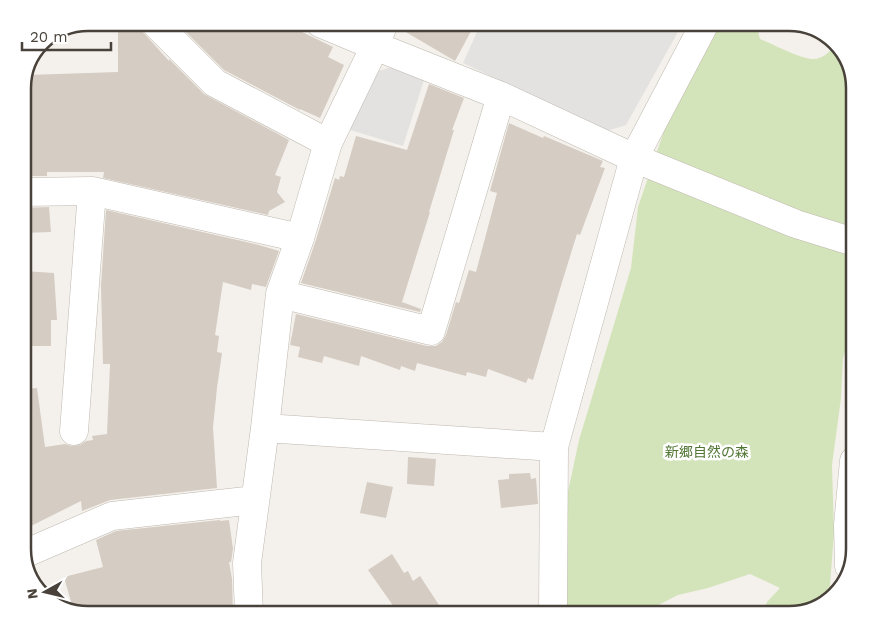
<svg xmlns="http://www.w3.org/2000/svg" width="877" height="637" font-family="'Work Sans','Noto Sans JP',sans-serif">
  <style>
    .green { fill: #d4e4ba }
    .parking { fill: #e4e2e0 }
    .building { fill: #d5ccc3 }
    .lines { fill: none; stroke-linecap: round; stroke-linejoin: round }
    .street-casing { stroke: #bfb8af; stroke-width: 29 }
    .street { stroke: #fff; stroke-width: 28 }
    .labels { text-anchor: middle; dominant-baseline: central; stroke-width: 5; stroke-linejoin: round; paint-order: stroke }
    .park-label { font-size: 14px; fill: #517533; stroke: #fff }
    .rim { fill: none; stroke: #48423a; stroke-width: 2.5 }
  </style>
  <rect width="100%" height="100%" fill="#f4f1ec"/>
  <path class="green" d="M 715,23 L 752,23 L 757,27 L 760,39 C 770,43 803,60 813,59 C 823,59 829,52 836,45 L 848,59 L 854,88 L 854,324 L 843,358 L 841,398 L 832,465 L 834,533 L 829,598 L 818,608 L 788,614 L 763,614 L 767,602 L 780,588 L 750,574 L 708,588 L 678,595 L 641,614 L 560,614 L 563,515 L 579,440 L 631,268 L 638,207 L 664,131 L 680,91 Z"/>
  <path class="parking" d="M 481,23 L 683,23 L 626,125 L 607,131 L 463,63 Z
    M 395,66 L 424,80 L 403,146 L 347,129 L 372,73 Z"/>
  <path class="building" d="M 185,22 L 305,22 L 305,26 L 302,32 L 333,47 L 328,57 L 344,65 L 320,118 L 300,109 L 300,110 L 224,70 L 182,28 Z
    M 399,22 L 476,22 L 455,61 L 399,28 Z
    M 118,29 L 141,30 L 169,61 L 169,59 L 204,94 L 289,140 L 275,175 L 281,177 L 277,192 L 285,202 L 269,211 L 268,215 L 103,178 L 104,172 L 47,172 L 47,176 L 23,176 L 23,84 L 27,75 L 118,72 Z
    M 429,84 L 464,98 L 452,130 L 454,130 L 429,212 L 430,212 L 402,302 L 421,309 L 420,312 L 301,283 L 316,240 L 335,178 L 339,180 L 340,176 L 344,177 L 356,136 L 407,150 Z
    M 509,123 L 543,138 L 544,136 L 603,161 L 600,167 L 605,168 L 580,235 L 577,234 L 563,279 L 533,380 L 528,378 L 526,383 L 488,369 L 486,377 L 467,372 L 466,376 L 417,363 L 415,371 L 401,366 L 400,370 L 361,356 L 359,366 L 324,356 L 322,363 L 298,357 L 300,347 L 290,345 L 296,314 L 427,346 L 436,346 L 442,342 L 446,335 L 456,302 L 459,303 L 469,270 L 476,272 L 497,193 L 490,191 Z
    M 49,207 L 51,232 L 23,233 L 23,208 Z
    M 106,210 L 259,245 L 279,251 L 266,287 L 252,284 L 251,290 L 223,282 L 215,335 L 219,336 L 217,352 L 222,353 L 217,388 L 213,427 L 217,488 L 110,500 L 82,511 L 81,501 L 23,530 L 23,389 L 37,388 L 45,447 L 65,444 L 72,446 L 80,445 L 86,441 L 93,440 L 92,436 L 107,434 L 110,364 L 103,364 L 101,286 Z
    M 23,271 L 54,273 L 57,320 L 51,320 L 51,346 L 23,346 Z
    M 408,457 L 436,459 L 434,486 L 407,484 Z
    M 530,473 L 531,479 L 536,478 L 538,504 L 501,508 L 498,480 L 509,479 L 509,474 Z
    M 367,482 L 393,487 L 386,518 L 360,513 Z
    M 220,520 L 220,521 L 229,520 L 233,549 L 231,562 L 229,562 L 232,579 L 233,614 L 215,614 L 214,609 L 192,614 L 114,614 L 112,606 L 85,613 L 73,609 L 64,577 L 103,567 L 96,540 L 116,531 Z
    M 392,554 L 404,573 L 408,571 L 413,581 L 420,576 L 439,605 L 424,614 L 399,614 L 368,570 Z"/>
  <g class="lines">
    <defs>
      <path id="street" d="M 155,23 L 215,83 L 328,143
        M 320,23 L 375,46 L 501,96 L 634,158 L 796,224 L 854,242
        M 23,192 L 92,191 L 300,238
        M 280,294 L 431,331 L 501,96
        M 265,428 L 554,447
        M 74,431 L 92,191
        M 24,554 L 112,516 L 255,500
        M 849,566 L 848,525 L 854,461
        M 249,614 L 247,563 L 265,428 L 280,294 L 300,238 L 328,143 L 375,46 L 384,23
        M 553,614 L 554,447 L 634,158 L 705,23"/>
    </defs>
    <use href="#street" class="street-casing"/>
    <use href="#street" class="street"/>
  </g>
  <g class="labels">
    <g class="park-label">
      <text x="707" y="452">新郷自然の森</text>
    </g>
  </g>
  <path d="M0 0H877V637H0ZM88 31H789A57 57 0 0 1 846 88V549A57 57 0 0 1 789 606H88A57 57 0 0 1 31 549V88A57 57 0 0 1 88 31Z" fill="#fff" fill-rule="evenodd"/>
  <path class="rim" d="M88 31H789A57 57 0 0 1 846 88V549A57 57 0 0 1 789 606H88A57 57 0 0 1 31 549V88A57 57 0 0 1 88 31Z"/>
  <g transform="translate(45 592) rotate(262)" stroke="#ffffff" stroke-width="4" paint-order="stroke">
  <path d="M0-4L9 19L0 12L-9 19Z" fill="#48423a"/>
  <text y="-8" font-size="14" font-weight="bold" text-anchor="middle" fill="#48423a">N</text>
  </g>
  <path d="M22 42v8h89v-8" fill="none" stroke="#48423a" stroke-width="2.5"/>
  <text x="30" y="42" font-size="15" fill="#48423a" stroke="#ffffff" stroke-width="4" paint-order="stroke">20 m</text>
</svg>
